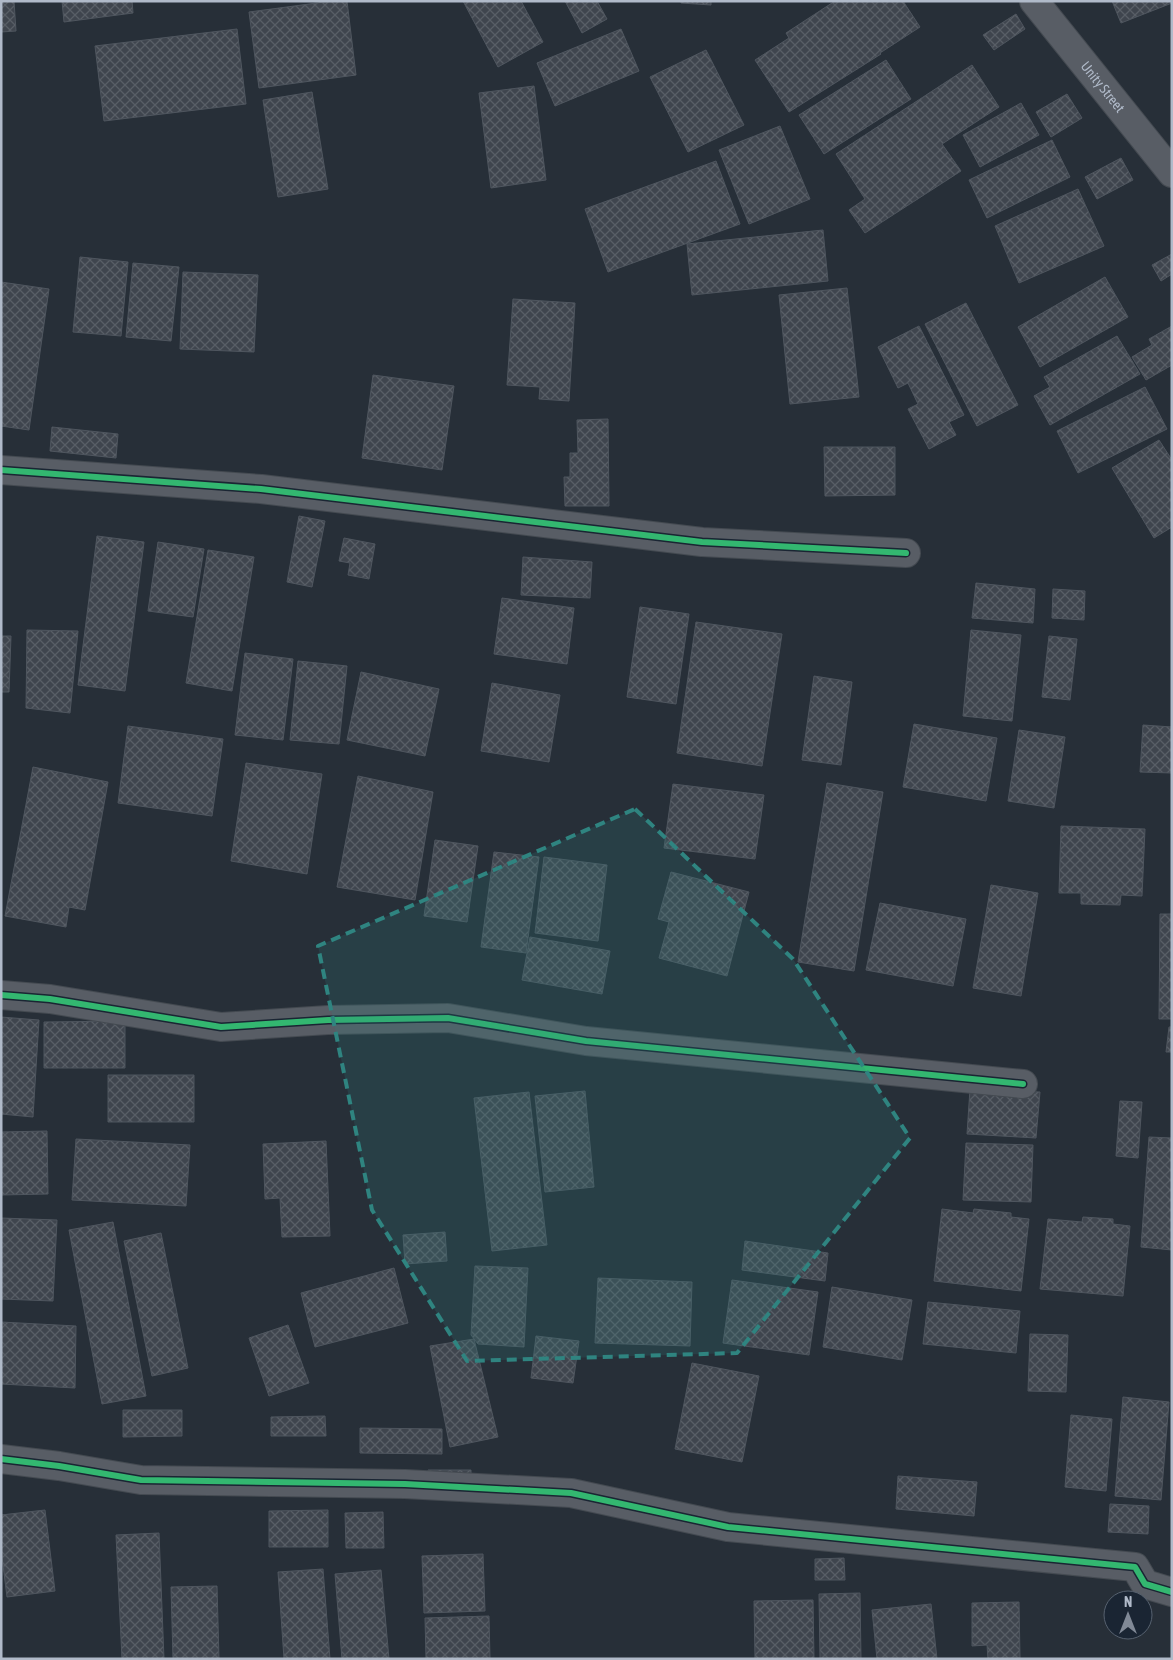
<svg xmlns="http://www.w3.org/2000/svg" width="1173" height="1660" font-family="'Asap Condensed',sans-serif">
  <style>
    .building { fill: url(#building-cross-hatch); stroke: #4f565f }
    .lines { fill: none; stroke-linecap: round; stroke-linejoin: round }
    .minor-casing { stroke: #444a51; stroke-width: 30 }
    .minor { stroke: #585d65; stroke-width: 28 }
    .cycleway-casing { stroke: #1a2533; stroke-width: 9 }
    .cycleway { stroke: #33b770; stroke-width: 6 }
    .marked { fill: #2f8480; fill-opacity: 0.2; stroke: #2f8480; stroke-width: 4; stroke-dasharray: 10 6; stroke-linejoin: round }
    .labels { text-anchor: middle; dominant-baseline: central; stroke-width: 5; stroke-linejoin: round; paint-order: stroke }
    .street-label { font-size: 14px; fill: #b0bac9; stroke: #1a2533 }
  </style>
  <defs>
    <pattern id="building-cross-hatch" width="8" height="8" patternUnits="userSpaceOnUse" patternTransform="scale(1.25)"><rect width="8" height="8" fill="#3f454e"/><path d="M0 0l8 8M0 8l8-8" fill="none" stroke="#585e66"/></pattern>
  </defs>
  <rect width="100%" height="100%" fill="#272f38"/>
  <path class="building" d="M 1,1 L 14,1 L 16,31 L 1,32 Z
    M 62,1 L 132,1 L 133,13 L 64,22 Z
    M 332,1 L 347,1 L 356,75 L 259,88 L 249,12 Z
    M 463,1 L 521,1 L 543,42 L 498,67 Z
    M 565,1 L 597,1 L 607,19 L 582,33 Z
    M 681,1 L 711,1 L 711,5 L 681,3 Z
    M 835,1 L 903,1 L 920,27 L 880,53 L 881,54 L 789,112 L 755,60 L 789,38 L 786,33 Z
    M 1112,1 L 1172,1 L 1172,3 L 1121,23 Z
    M 1016,14 L 1025,29 L 994,50 L 983,35 Z
    M 237,29 L 246,104 L 104,121 L 95,46 Z
    M 621,29 L 639,71 L 555,106 L 537,63 Z
    M 706,50 L 744,125 L 688,152 L 650,77 Z
    M 886,60 L 911,99 L 824,154 L 799,115 Z
    M 972,65 L 999,107 L 942,144 L 961,171 L 865,233 L 849,210 L 865,199 L 836,154 Z
    M 534,86 L 546,180 L 491,188 L 479,93 Z
    M 312,92 L 328,189 L 278,197 L 263,100 Z
    M 1067,94 L 1082,118 L 1051,137 L 1036,112 Z
    M 1021,103 L 1039,135 L 980,167 L 963,135 Z
    M 780,126 L 810,199 L 749,224 L 719,150 Z
    M 1052,140 L 1070,177 L 987,218 L 969,180 Z
    M 1121,158 L 1133,180 L 1097,199 L 1085,177 Z
    M 716,161 L 740,224 L 608,272 L 585,209 Z
    M 1078,189 L 1104,246 L 1019,283 L 995,226 Z
    M 823,230 L 828,281 L 692,295 L 687,244 Z
    M 1172,254 L 1172,274 L 1161,281 L 1152,265 Z
    M 80,257 L 128,262 L 121,336 L 73,332 Z
    M 133,263 L 179,267 L 171,341 L 126,337 Z
    M 183,272 L 258,275 L 254,352 L 180,349 Z
    M 1105,277 L 1128,317 L 1040,367 L 1018,327 Z
    M 1,282 L 49,289 L 29,430 L 1,426 Z
    M 847,288 L 859,397 L 790,404 L 779,295 Z
    M 513,299 L 575,303 L 569,401 L 539,399 L 540,387 L 507,385 Z
    M 966,303 L 1018,405 L 977,426 L 925,324 Z
    M 919,326 L 964,415 L 949,422 L 956,435 L 929,449 L 908,409 L 918,404 L 908,383 L 898,388 L 878,347 Z
    M 1172,326 L 1172,365 L 1146,380 L 1132,357 L 1152,345 L 1149,339 Z
    M 1117,336 L 1140,374 L 1050,425 L 1034,396 L 1050,387 L 1044,377 Z
    M 373,375 L 454,386 L 442,470 L 362,458 Z
    M 1145,387 L 1167,429 L 1078,473 L 1057,431 Z
    M 608,419 L 609,506 L 565,506 L 564,477 L 570,477 L 570,453 L 578,453 L 577,420 Z
    M 52,427 L 118,434 L 116,458 L 50,451 Z
    M 1159,440 L 1172,460 L 1172,527 L 1154,538 L 1112,468 Z
    M 824,447 L 895,447 L 895,495 L 825,496 Z
    M 299,516 L 325,521 L 312,587 L 287,582 Z
    M 97,536 L 144,542 L 125,691 L 78,685 Z
    M 344,538 L 375,544 L 369,579 L 348,575 L 350,563 L 339,561 Z
    M 158,542 L 204,549 L 193,617 L 148,611 Z
    M 208,550 L 254,557 L 232,691 L 186,683 Z
    M 523,557 L 592,562 L 590,598 L 521,595 Z
    M 976,583 L 1035,589 L 1033,623 L 972,618 Z
    M 1053,589 L 1085,591 L 1084,620 L 1052,618 Z
    M 502,598 L 574,608 L 567,664 L 494,654 Z
    M 640,607 L 689,614 L 676,704 L 627,697 Z
    M 696,622 L 782,634 L 762,766 L 677,753 Z
    M 27,630 L 78,631 L 70,713 L 26,708 Z
    M 971,630 L 1021,635 L 1012,721 L 963,716 Z
    M 1,636 L 11,636 L 9,692 L 1,692 Z
    M 1049,636 L 1077,639 L 1070,700 L 1042,697 Z
    M 245,653 L 293,659 L 283,740 L 235,735 Z
    M 298,661 L 347,666 L 339,744 L 290,740 Z
    M 361,672 L 439,689 L 425,756 L 347,740 Z
    M 814,676 L 852,682 L 841,765 L 802,760 Z
    M 492,683 L 560,695 L 549,762 L 481,751 Z
    M 914,724 L 997,738 L 986,801 L 903,787 Z
    M 1143,725 L 1172,727 L 1172,773 L 1140,772 Z
    M 128,726 L 223,739 L 212,816 L 118,803 Z
    M 1019,730 L 1065,737 L 1054,808 L 1008,801 Z
    M 246,763 L 322,774 L 307,874 L 231,861 Z
    M 33,767 L 108,782 L 85,910 L 69,907 L 66,927 L 5,916 Z
    M 358,776 L 433,792 L 415,900 L 337,887 Z
    M 827,783 L 883,792 L 854,971 L 798,962 Z
    M 673,784 L 764,795 L 755,859 L 664,848 Z
    M 1061,826 L 1145,829 L 1142,896 L 1121,895 L 1120,905 L 1081,904 L 1081,893 L 1059,893 Z
    M 435,840 L 478,846 L 467,922 L 424,916 Z
    M 494,852 L 539,857 L 526,953 L 481,947 Z
    M 544,857 L 607,865 L 598,941 L 535,933 Z
    M 671,872 L 749,892 L 727,976 L 659,958 L 669,922 L 658,919 Z
    M 991,885 L 1038,893 L 1021,996 L 973,988 Z
    M 880,903 L 966,919 L 953,986 L 866,970 Z
    M 1160,914 L 1172,914 L 1172,1019 L 1159,1019 Z
    M 530,937 L 610,951 L 602,994 L 522,980 Z
    M 1,1017 L 39,1020 L 33,1117 L 1,1114 Z
    M 125,1021 L 125,1068 L 44,1068 L 44,1022 Z
    M 1169,1027 L 1172,1027 L 1172,1052 L 1166,1052 Z
    M 108,1075 L 194,1075 L 194,1122 L 108,1122 Z
    M 970,1089 L 1040,1092 L 1036,1138 L 967,1134 Z
    M 585,1091 L 594,1187 L 545,1192 L 535,1096 Z
    M 529,1092 L 547,1245 L 492,1251 L 474,1098 Z
    M 1120,1101 L 1142,1102 L 1138,1158 L 1116,1156 Z
    M 47,1131 L 48,1194 L 1,1195 L 1,1132 Z
    M 1149,1137 L 1172,1138 L 1172,1250 L 1141,1247 Z
    M 76,1139 L 190,1145 L 186,1206 L 72,1200 Z
    M 326,1141 L 330,1236 L 282,1237 L 280,1198 L 265,1199 L 263,1144 Z
    M 966,1143 L 1033,1145 L 1031,1202 L 963,1200 Z
    M 942,1209 L 973,1213 L 974,1209 L 1011,1213 L 1011,1217 L 1029,1219 L 1021,1291 L 934,1281 Z
    M 1083,1217 L 1113,1219 L 1113,1224 L 1130,1226 L 1123,1296 L 1040,1289 L 1048,1219 L 1082,1222 Z
    M 1,1218 L 57,1220 L 53,1301 L 1,1299 Z
    M 113,1222 L 146,1396 L 102,1404 L 69,1230 Z
    M 445,1232 L 447,1261 L 405,1264 L 403,1235 Z
    M 161,1233 L 188,1368 L 152,1376 L 124,1241 Z
    M 745,1241 L 828,1253 L 825,1281 L 742,1270 Z
    M 475,1266 L 528,1268 L 524,1347 L 478,1344 L 471,1335 Z
    M 394,1268 L 408,1323 L 315,1347 L 301,1293 Z
    M 598,1278 L 692,1282 L 690,1346 L 595,1343 Z
    M 732,1280 L 818,1292 L 809,1355 L 723,1343 Z
    M 832,1287 L 912,1300 L 902,1360 L 823,1347 Z
    M 928,1302 L 1020,1311 L 1016,1353 L 923,1344 Z
    M 1,1322 L 76,1326 L 75,1388 L 1,1384 Z
    M 288,1325 L 309,1383 L 269,1396 L 249,1338 Z
    M 1030,1334 L 1068,1335 L 1066,1392 L 1028,1391 Z
    M 536,1336 L 579,1341 L 573,1383 L 531,1378 Z
    M 474,1339 L 498,1437 L 450,1447 L 430,1346 Z
    M 692,1363 L 759,1376 L 742,1462 L 675,1449 Z
    M 1123,1397 L 1169,1402 L 1161,1500 L 1115,1496 Z
    M 123,1410 L 182,1410 L 182,1436 L 123,1437 Z
    M 1071,1415 L 1112,1419 L 1106,1491 L 1065,1487 Z
    M 325,1416 L 326,1436 L 271,1436 L 271,1417 Z
    M 360,1428 L 442,1429 L 442,1454 L 360,1453 Z
    M 428,1470 L 471,1470 L 471,1484 L 428,1484 Z
    M 898,1476 L 977,1482 L 974,1516 L 896,1509 Z
    M 1110,1504 L 1149,1506 L 1148,1534 L 1108,1532 Z
    M 45,1510 L 55,1591 L 7,1597 L 1,1549 L 1,1515 Z
    M 328,1510 L 328,1547 L 269,1547 L 269,1511 Z
    M 383,1512 L 384,1548 L 346,1548 L 345,1513 Z
    M 159,1533 L 164,1659 L 122,1659 L 116,1535 Z
    M 483,1554 L 485,1611 L 424,1613 L 422,1556 Z
    M 844,1558 L 845,1580 L 815,1580 L 815,1559 Z
    M 323,1569 L 330,1659 L 284,1659 L 278,1572 Z
    M 381,1570 L 389,1659 L 342,1659 L 335,1574 Z
    M 217,1586 L 219,1659 L 173,1659 L 171,1587 Z
    M 860,1593 L 861,1659 L 820,1659 L 819,1594 Z
    M 813,1600 L 814,1659 L 755,1659 L 754,1601 Z
    M 1019,1602 L 1020,1658 L 988,1659 L 987,1645 L 972,1646 L 972,1603 Z
    M 931,1604 L 937,1659 L 877,1659 L 872,1610 Z
    M 489,1616 L 490,1659 L 426,1659 L 425,1618 Z"/>
  <g class="lines">
    <defs>
      <g id="minor">
        <path id="s1" d="M 1034,1 L 1172,173"/>
        <path d="M 1,470 L 261,489 L 702,542 L 906,553"/>
        <path d="M 1,995 L 50,999 L 221,1027 L 328,1020 L 448,1018 L 586,1041 L 1023,1084"/>
        <path d="M 1,1459 L 59,1466 L 141,1480 L 405,1484 L 571,1493 L 728,1527 L 1135,1567 L 1145,1584 L 1172,1592"/>
      </g>
    </defs>
    <use href="#minor" class="minor-casing"/>
    <use href="#minor" class="minor"/>
    <defs>
      <path id="cycleway" d="M 1,470 L 261,489 L 702,542 L 906,553
        M 1,995 L 50,999 L 221,1027 L 328,1020 L 448,1018 L 586,1041 L 1023,1084
        M 1,1459 L 59,1466 L 141,1480 L 405,1484 L 571,1493 L 728,1527 L 1135,1567 L 1145,1584 L 1172,1592"/>
    </defs>
    <use href="#cycleway" class="cycleway-casing"/>
    <use href="#cycleway" class="cycleway"/>
  </g>
  <path class="marked" d="M 635,809 L 793,959 L 910,1138 L 737,1353 L 467,1361 L 372,1210 L 318,946 Z"/>
  <g class="labels">
    <g class="street-label">
      <text stroke="none"><textPath href="#s1" startOffset="110">Unity Street</textPath></text>
    </g>
  </g>
  <rect width="1173" height="1660" fill="none" stroke="#b0bac9" stroke-width="5"/>
  <g transform="translate(1128 1615)"><circle r="24" fill="#1a2533" stroke="#56616f"/>
  <path d="M0-4L9 19L0 12L-9 19Z" fill="#808996"/>
  <text y="-8" font-size="14" font-weight="bold" text-anchor="middle" fill="#b0bac9">N</text>
  </g>
</svg>
